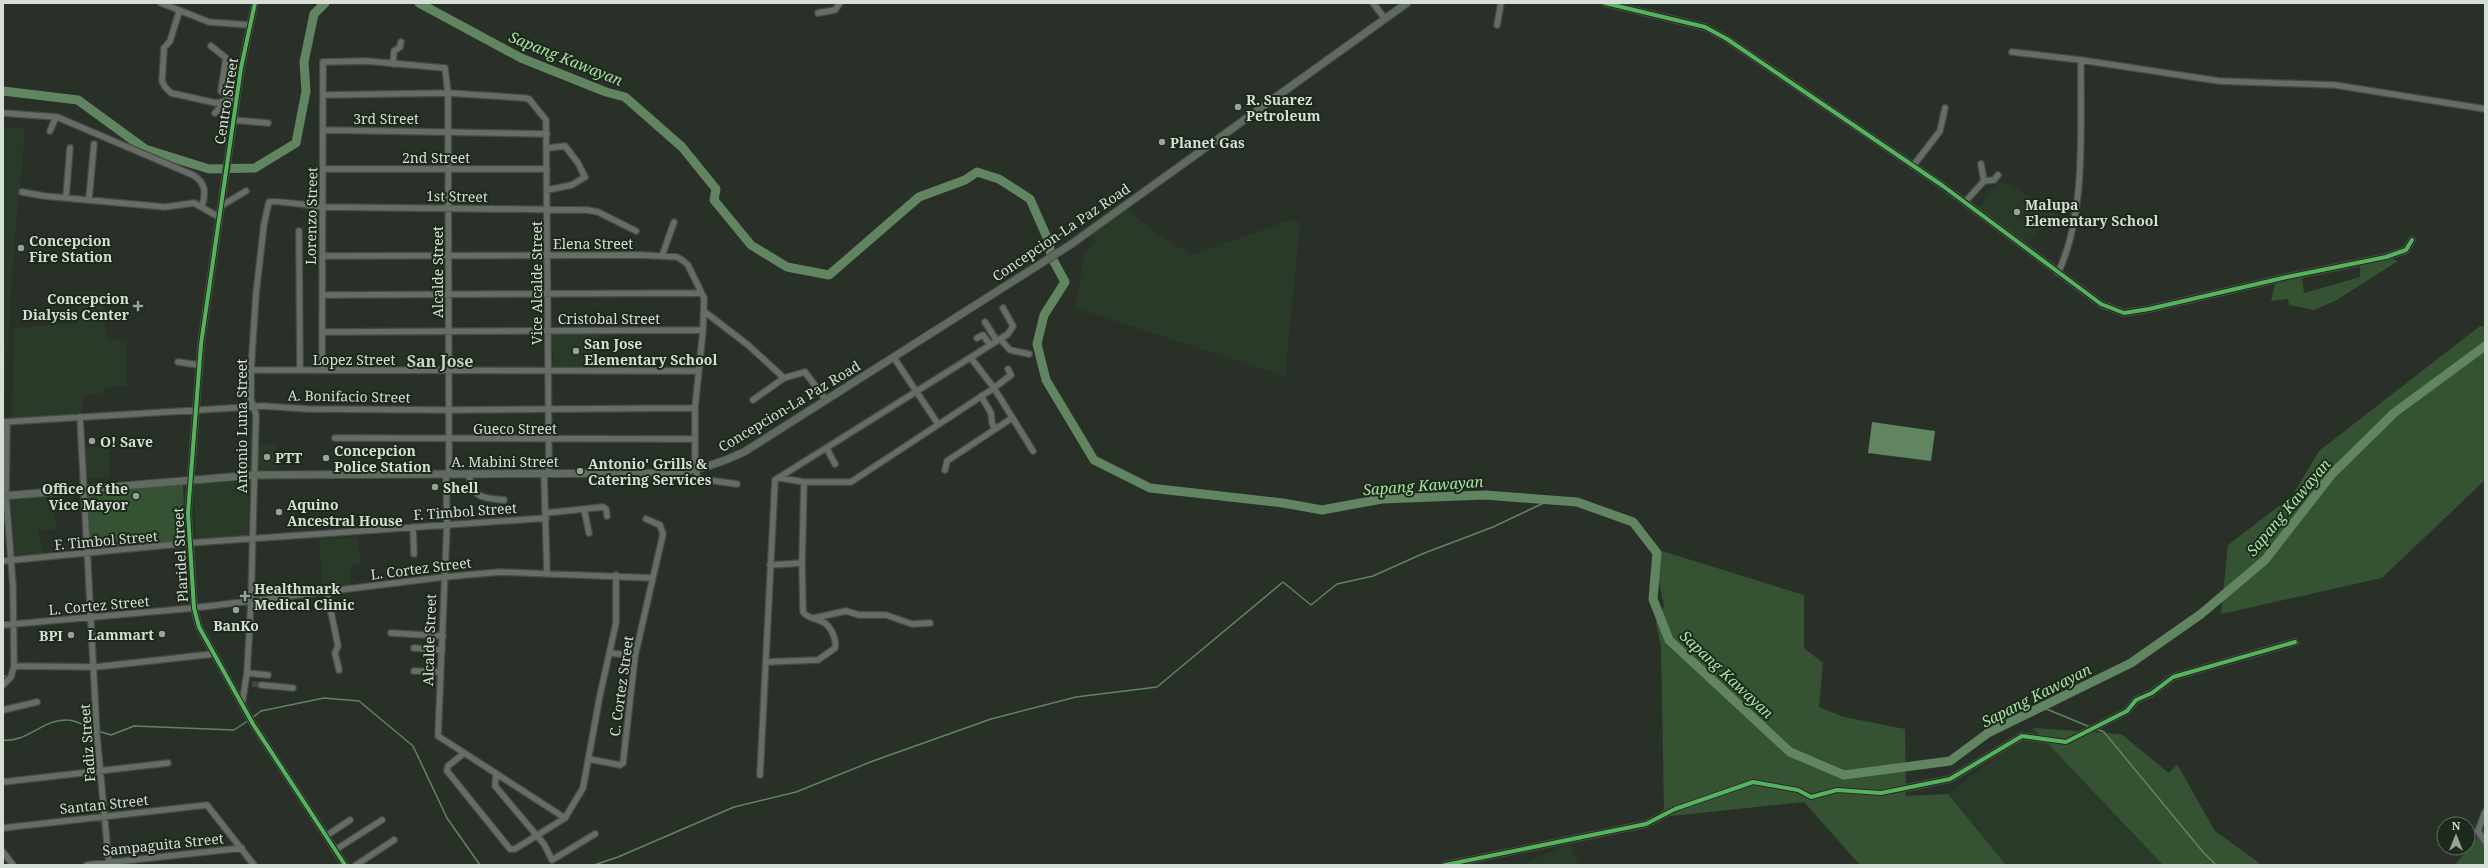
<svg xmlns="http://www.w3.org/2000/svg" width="2488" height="868" font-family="'Noto Serif',serif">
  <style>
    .built { fill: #2a3a29 }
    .green { fill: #355333 }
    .water { fill: #618560 }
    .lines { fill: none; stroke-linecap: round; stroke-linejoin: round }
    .stream { stroke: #618560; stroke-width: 1.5 }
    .river { stroke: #618560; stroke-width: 9 }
    .minor-tunnel { stroke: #434a42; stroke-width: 5.5; stroke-dasharray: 5.5 3; stroke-linecap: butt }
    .minor-casing { stroke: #454c45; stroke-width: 8 }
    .major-casing { stroke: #454c45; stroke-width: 9 }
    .minor { stroke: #676c66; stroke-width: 5.5 }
    .major { stroke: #616a60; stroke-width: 7 }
    .cycleway-casing { stroke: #1c291b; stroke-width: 6 }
    .cycleway { stroke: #56b35d; stroke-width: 4 }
    .poi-dot { fill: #99a298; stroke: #1c291b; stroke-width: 1.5 }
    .labels { text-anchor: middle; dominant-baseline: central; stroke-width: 4; stroke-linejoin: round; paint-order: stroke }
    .poi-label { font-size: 14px; font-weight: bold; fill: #d6dfd5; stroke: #1c291b; text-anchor: start }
    .street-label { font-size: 14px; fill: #d6dfd5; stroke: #1c291b }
    .water-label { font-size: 15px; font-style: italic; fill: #a8e2a3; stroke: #1c291b }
    .quarter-label { font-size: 16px; font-weight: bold; fill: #c4d5c2; stroke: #1c291b }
  </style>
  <rect width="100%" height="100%" fill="#293028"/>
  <path class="built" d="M 3,128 L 24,128 L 25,132 L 14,247 L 3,416 Z
    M 1998,181 L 2013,186 L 2057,215 L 2024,244 L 1978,209 Z
    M 1127,209 L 1155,232 L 1192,255 L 1292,219 L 1300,223 L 1285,376 L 1075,308 L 1085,251 L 1097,243 L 1090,234 Z
    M 79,291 L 103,293 L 106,339 L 127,340 L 127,386 L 104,388 L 103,395 L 84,394 L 82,413 L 12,418 L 14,328 L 78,323 Z
    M 552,334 L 598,334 L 599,367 L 553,368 Z
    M 258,444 L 275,444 L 276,469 L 258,469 Z
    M 83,447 L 109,447 L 109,478 L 85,479 Z
    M 250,481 L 248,535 L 196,540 L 194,484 Z
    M 61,496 L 62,508 L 55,509 L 56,529 L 37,530 L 43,554 L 14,556 L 11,499 Z
    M 358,537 L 361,564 L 350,566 L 351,585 L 323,587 L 319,539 Z
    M 2033,728 L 2163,865 L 2006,865 L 1948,794 Z
    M 1569,844 L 1579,865 L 1520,865 Z"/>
  <path class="green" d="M 2389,258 L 2398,261 L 2335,301 L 2314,310 L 2289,305 L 2288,299 L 2271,301 L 2275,284 L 2302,278 L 2304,293 L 2360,277 L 2360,265 Z
    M 2480,326 L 2485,326 L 2485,480 L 2382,578 L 2221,614 L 2228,545 L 2292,496 L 2319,451 Z
    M 183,485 L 185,540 L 91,551 L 86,493 Z
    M 1652,548 L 1804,595 L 1804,648 L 1823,663 L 1819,707 L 1844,717 L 1905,729 L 1906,796 L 1948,794 L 2006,865 L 1860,865 L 1804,802 L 1653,818 L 1664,809 L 1661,646 L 1656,623 L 1664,606 Z
    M 2033,728 L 2121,734 L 2169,773 L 2177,764 L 2215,831 L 2262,865 L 2163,865 Z
    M 2485,828 L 2485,865 L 2455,865 Z"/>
  <path class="water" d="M 1872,422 L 1935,431 L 1931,461 L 1868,453 Z"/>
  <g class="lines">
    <path class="stream" d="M 3,678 L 5,676
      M 2044,708 L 2090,727
      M 252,718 L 261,711 L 324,698 L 359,701 L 413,746 L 447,818 L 480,865
      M 2096,729 L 2104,732 L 2203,852 L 2216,865
      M 98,731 L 111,735 L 134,726 L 234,730 L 249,720
      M 3,740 C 27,743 44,718 68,720 C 76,720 87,727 94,730
      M 594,865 L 618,857 L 734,807 L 796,792 L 873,761 L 991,719 L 1076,697 L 1157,687 L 1283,582 L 1311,605 L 1337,584 L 1373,576 L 1422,554 L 1493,527 L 1550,500"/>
    <path class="river" d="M 419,3 L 521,58 L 606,92 L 625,97 L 682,147 L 716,189 L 714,200 L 751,245 L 787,267 L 829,275 L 919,197 L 965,180 L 977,172 L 999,179 L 1030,199 L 1049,242 L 1051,256 L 1065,282 L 1044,315 L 1037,344 L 1046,380 L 1094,460 L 1150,488 L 1283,503 L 1322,510 L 1382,499 L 1485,495 L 1577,502 L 1633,522 L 1657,553 L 1653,599 L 1669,640 L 1790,752 L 1844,775 L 1950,761 L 1988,733 L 2131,663 L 2201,614 L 2265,560 L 2332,474 L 2394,413 L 2485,346
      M 3,91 L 78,100 L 145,149 L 209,169 L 255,168 L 296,143 L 306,91 L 304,62 L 314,14 L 325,3"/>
    <path class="minor-tunnel" d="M 252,684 L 261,685"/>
    <defs>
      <path id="minor" d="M 161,3 L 209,22 L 250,25
        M 255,3 L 241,68 L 201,344 L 188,513 L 194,608 L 199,627 L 253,724 L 345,865
        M 1373,3 L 1385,19
        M 1605,3 L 1705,27 L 1727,39 L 1943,186 L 2101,304 L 2124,313 L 2149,309 L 2287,277 L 2386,257 L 2406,250 L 2412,240
        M 179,12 L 170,41 L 164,48 L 162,81 L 165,87 L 171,93 L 216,103 L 232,100
        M 818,13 L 835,10 L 840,3
        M 1497,25 L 1501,3
        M 211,46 L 226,58 L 221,91 L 232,100
        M 2012,52 L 2081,60
        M 393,64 L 394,51 L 400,47 L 401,42
        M 324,95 L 448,93 L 524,98 L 529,99 L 546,120 L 549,474
        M 3,113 L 57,117 L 193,175 C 206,183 206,193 202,206
        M 215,113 L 225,102
        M 234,120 L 268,123
        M 324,130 L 547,134
        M 50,131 L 56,117
        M 1981,164 L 1984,181
        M 1913,166 L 1940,131 L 1945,108
        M 324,169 L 547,169
        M 547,190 L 572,185 L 585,177 L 578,163 L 565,146 L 548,148
        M 22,192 L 44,196 L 165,207 L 194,203 L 219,217
        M 66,197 L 70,148
        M 89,199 L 94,144
        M 1965,202 L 1984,181 L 1994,180 L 1998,175
        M 221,206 L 246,191
        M 299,231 L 300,370
        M 323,256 L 641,255 L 677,257 L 682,260 L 688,265 L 704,298 L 703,330 L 695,408 L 695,470 L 699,479 L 737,484
        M 662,256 L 674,222
        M 2058,273 C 2087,212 2080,127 2081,60 L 2219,81 L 2335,85 L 2485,109
        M 322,295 L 701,293
        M 705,312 L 748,345 L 784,378 L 805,372 L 826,400
        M 985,322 L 997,341
        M 322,332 L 703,330
        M 977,338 L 983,335 L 990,345
        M 1000,339 L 1010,350 L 1029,354
        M 894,358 L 938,424
        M 971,358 L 994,388 L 1011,375 L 1008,369
        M 178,362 L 199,365
        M 251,370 L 697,371
        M 322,370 L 323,62 L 366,61 L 445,68 L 448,93 L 449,474
        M 981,396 L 991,413 L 992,423 L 995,429
        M 753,400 L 784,378
        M 80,417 L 97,736 L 109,865
        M 3,422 L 263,406 L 308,409 L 448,410 L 695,408
        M 335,438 L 695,439
        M 827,449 L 835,464
        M 945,470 L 947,461 L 1012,418
        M 544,473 L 547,573
        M 446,474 L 447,524 L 438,736 L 565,818 L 583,788 L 600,695 L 616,623 L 616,575
        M 469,474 C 471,498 483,498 504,500
        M 780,478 L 804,482 L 851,482 L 994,388 L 1033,451
        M 584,509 L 589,533
        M 546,513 L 603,507 L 606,509 L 607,516
        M 413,527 L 414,554
        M 3,561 L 189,543 L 546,518
        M 770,565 L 802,563 L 804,482
        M 327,592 L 338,646 L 335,653 L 339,670
        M 814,618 L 846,611 L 859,615 L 886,615 L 912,624 L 930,623
        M 3,625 L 194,608 L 444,577 L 500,572 L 652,578
        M 391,633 L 443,636
        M 414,648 L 442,650
        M 610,653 L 635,656
        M 766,662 L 818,660 L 835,648 C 837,640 831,626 823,622 C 816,618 808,619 803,612 L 802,563
        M 14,666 L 96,667 L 213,654
        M 414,671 L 440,672
        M 247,673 L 268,675
        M 3,685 L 11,677 L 14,666 L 13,586 L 6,496 L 7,422
        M 261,685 L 293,688
        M 242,704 L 247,673 L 251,602 L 256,415 L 251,399 L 251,370 L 256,294 L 264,224 L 269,202 C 272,200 315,206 323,207 L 587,210 L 598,212 L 636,231
        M 3,710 L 37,702
        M 463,754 L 448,766 L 447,771 L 510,849 L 515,849 L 565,818
        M 589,759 L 620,765 L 623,763 L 635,656 L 663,534 L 660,525 L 646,519
        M 496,775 L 495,786 L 544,844 L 552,860 L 595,834
        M 760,775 L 775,480 L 1008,334 L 1013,326 L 1003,308
        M 3,782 L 168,763
        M 2485,812 L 2478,831 L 2485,842
        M 3,828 L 207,805 L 254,865
        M 326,836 L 350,820
        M 335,850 L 382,820
        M 3,852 L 13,865
        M 87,865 L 242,848
        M 356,865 L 394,840
        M 1445,865 L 1646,824 L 1675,809 L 1753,782 L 1798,790 L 1811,797 L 1837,790 L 1881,793 L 1950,779 L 2022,736 L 2066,742 L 2127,711 L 2136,700 L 2152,693 L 2173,677 L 2295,642"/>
      <path id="major" d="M 3,496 L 254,475 L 674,473 C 700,470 721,463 744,452 L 1070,245 L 1407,3"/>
    </defs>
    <use href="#minor" class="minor-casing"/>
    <use href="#major" class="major-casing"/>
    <use href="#minor" class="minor"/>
    <use href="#major" class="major"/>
    <defs>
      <path id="cycleway" d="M 255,3 L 241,68 L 201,344 L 188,513 L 194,608 L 199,627 L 253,724 L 345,865
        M 1605,3 L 1705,27 L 1727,39 L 1943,186 L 2101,304 L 2124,313 L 2149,309 L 2287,277 L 2386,257 L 2406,250 L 2412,240
        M 1445,865 L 1646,824 L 1675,809 L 1753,782 L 1798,790 L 1811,797 L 1837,790 L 1881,793 L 1950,779 L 2022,736 L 2066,742 L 2127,711 L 2136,700 L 2152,693 L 2173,677 L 2295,642"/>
    </defs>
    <use href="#cycleway" class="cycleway-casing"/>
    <use href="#cycleway" class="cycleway"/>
  </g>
  <g class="poi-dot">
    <circle cx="1238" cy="107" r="4"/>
    <circle cx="1162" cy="142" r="4"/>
    <circle cx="2017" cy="212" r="4"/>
    <circle cx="21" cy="248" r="4"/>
    <path d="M136 300h4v4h4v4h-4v4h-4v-4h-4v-4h4z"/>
    <circle cx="576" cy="351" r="4"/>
    <circle cx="92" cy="441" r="4"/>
    <circle cx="267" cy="457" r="4"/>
    <circle cx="326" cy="458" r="4"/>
    <circle cx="580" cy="471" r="4"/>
    <circle cx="435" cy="487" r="4"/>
    <circle cx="136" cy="496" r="4"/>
    <circle cx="279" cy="512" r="4"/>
    <path d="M243 590h4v4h4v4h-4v4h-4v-4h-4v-4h4z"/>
    <circle cx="236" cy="610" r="4"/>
    <circle cx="162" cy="634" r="4"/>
    <circle cx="71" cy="635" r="4"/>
  </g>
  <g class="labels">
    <g class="poi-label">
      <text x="1246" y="99">R. Suarez<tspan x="1246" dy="16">Petroleum</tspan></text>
      <text x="1170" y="142">Planet Gas</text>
      <text x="2025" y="204">Malupa<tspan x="2025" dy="16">Elementary School</tspan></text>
      <text x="29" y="240">Concepcion<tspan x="29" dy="16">Fire Station</tspan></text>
      <text x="129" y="298" text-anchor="end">Concepcion<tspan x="129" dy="16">Dialysis Center</tspan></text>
      <text x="584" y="343">San Jose<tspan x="584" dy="16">Elementary School</tspan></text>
      <text x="100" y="441">O! Save</text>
      <text x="334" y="450">Concepcion<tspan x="334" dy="16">Police Station</tspan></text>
      <text x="275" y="457">PTT</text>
      <text x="588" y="463">Antonio' Grills &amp;<tspan x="588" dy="16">Catering Services</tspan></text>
      <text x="443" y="487">Shell</text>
      <text x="128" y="488" text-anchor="end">Office of the<tspan x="128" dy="16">Vice Mayor</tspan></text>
      <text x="287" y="504">Aquino<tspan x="287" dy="16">Ancestral House</tspan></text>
      <text x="254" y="588">Healthmark<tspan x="254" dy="16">Medical Clinic</tspan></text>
      <text x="236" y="625" text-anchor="middle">BanKo</text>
      <text x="154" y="634" text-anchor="end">Lammart</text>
      <text x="63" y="635" text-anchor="end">BPI</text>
    </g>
    <g class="street-label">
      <text transform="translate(226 101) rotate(-81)">Centro Street</text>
      <text x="386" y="118">3rd Street</text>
      <text x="436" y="157">2nd Street</text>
      <text transform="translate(457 196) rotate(1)">1st Street</text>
      <text transform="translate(311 216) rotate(-89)">Lorenzo Street</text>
      <text transform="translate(1061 232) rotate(-34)">Concepcion-La Paz Road</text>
      <text x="593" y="243">Elena Street</text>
      <text transform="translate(437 272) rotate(-90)">Alcalde Street</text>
      <text transform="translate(536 283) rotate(-90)">Vice Alcalde Street</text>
      <text x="609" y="318">Cristobal Street</text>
      <text x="354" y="359">Lopez Street</text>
      <text transform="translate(349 396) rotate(1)">A. Bonifacio Street</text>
      <text transform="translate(789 406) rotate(-31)">Concepcion-La Paz Road</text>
      <text transform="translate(241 426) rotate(-90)">Antonio Luna Street</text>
      <text x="515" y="428">Gueco Street</text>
      <text x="505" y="461">A. Mabini Street</text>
      <text transform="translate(465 511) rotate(-4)">F. Timbol Street</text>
      <text transform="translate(106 540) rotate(-5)">F. Timbol Street</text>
      <text transform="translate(180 555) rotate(-93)">Plaridel Street</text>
      <text transform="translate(421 568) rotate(-7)">L. Cortez Street</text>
      <text transform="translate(99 605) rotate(-5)">L. Cortez Street</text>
      <text transform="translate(429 640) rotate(-88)">Alcalde Street</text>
      <text transform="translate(621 686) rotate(-82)">C. Cortez Street</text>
      <text transform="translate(87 743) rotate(-94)">Fadiz Street</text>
      <text transform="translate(104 804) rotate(-6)">Santan Street</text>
      <text transform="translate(163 844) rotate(-6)">Sampaguita Street</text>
    </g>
    <g class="water-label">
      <text transform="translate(566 58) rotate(22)">Sapang Kawayan</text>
      <text transform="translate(1423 485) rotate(-4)">Sapang Kawayan</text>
      <text transform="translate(2288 507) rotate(-50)">Sapang Kawayan</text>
      <text transform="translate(1727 674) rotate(43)">Sapang Kawayan</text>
      <text transform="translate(2036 695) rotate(-27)">Sapang Kawayan</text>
    </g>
    <g class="quarter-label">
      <text x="440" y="361">San Jose</text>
    </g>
  </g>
  <rect width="2488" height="868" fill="none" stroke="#d6dfd5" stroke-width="8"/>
  <g transform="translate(2456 836)"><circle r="19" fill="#1c291b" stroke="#667265"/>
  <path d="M0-3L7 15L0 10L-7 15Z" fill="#99a298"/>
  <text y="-6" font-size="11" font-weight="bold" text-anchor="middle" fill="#d6dfd5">N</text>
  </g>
</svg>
